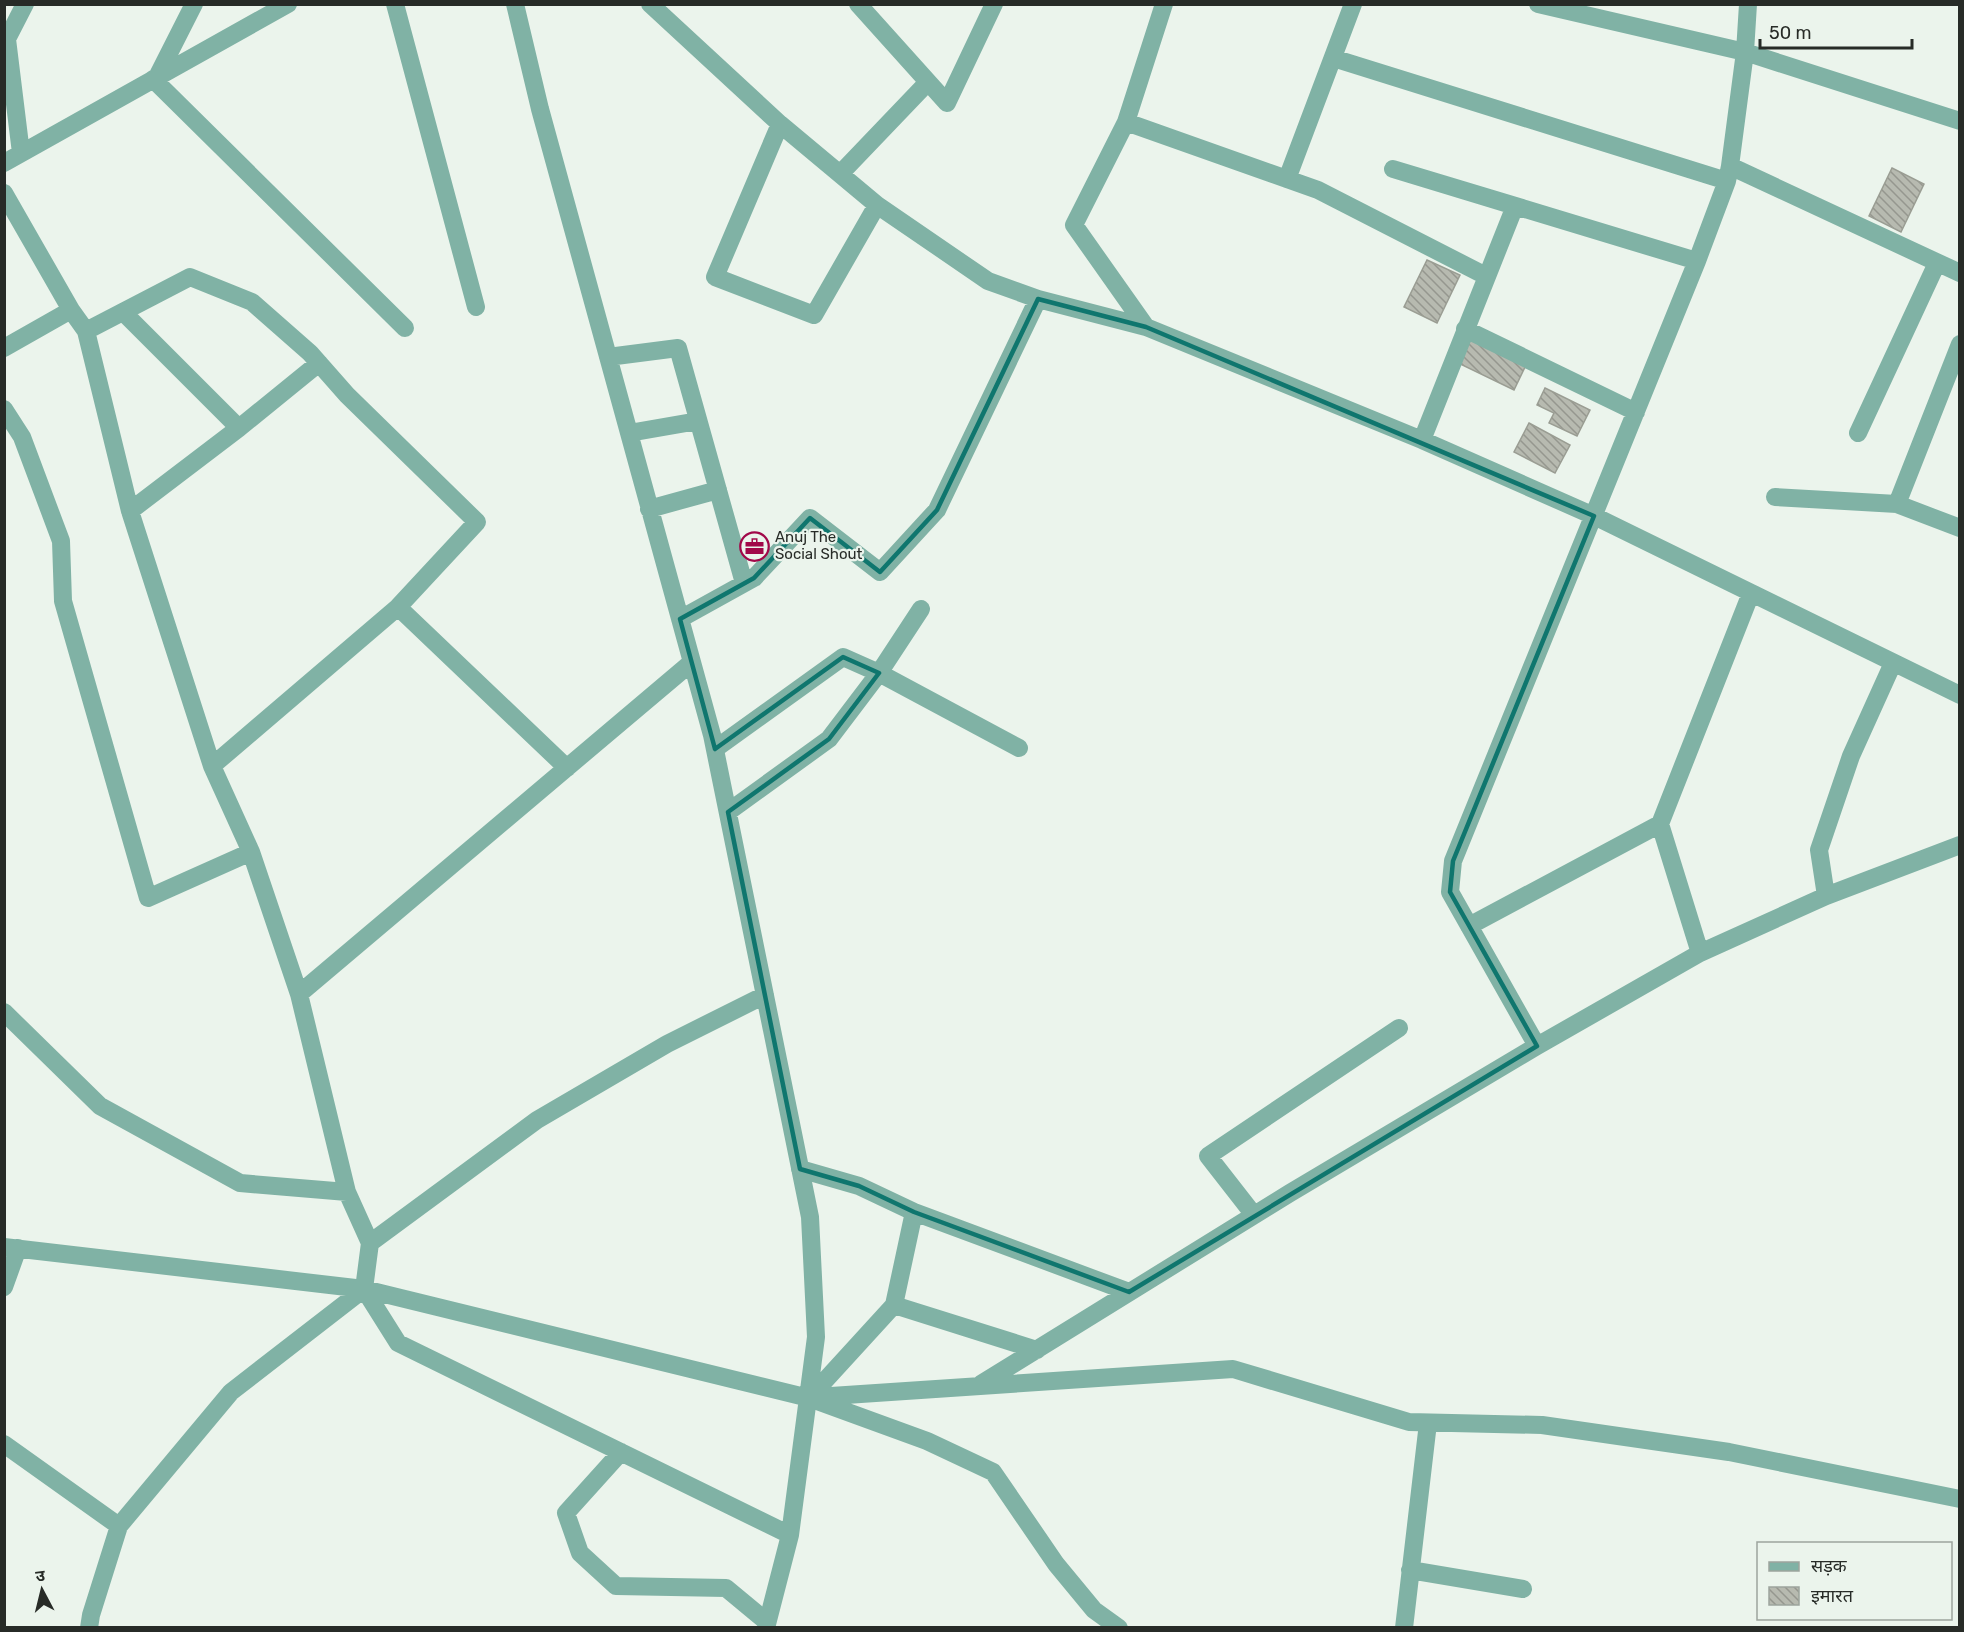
<svg xmlns="http://www.w3.org/2000/svg" width="1964" height="1632" font-family="Rubik,'Noto Sans Devanagari',sans-serif">
  <style>
    .building { fill: url(#building-back-hatch); stroke: #9a9d93; stroke-width: 1.5 }
    .lines { fill: none; stroke-linecap: round; stroke-linejoin: round }
    .minor { stroke: #80b2a5; stroke-width: 18 }
    .marked { fill: none; stroke: #0f766e; stroke-width: 4.5; stroke-linejoin: round }
    .labels { text-anchor: middle; dominant-baseline: central; stroke-width: 4.5; stroke-linejoin: round; paint-order: stroke }
    .poi-label { font-size: 15px; fill: #272b27; stroke: #ebf4ec; text-anchor: start }
  </style>
  <defs>
    <pattern id="building-back-hatch" width="6" height="6" patternUnits="userSpaceOnUse" patternTransform="scale(1.5)"><rect width="6" height="6" fill="#b7bab0"/><path d="M-1 5l2 2M0 0l6 6M5-1l2 2" fill="none" stroke="#95978f"/></pattern>
  </defs>
  <rect width="100%" height="100%" fill="#ebf4ec"/>
  <path class="building" d="M 1892,168 L 1924,184 L 1901,232 L 1869,216 Z
    M 1427,260 L 1460,275 L 1437,323 L 1404,307 Z
    M 1469,335 L 1527,363 L 1514,390 L 1456,362 Z
    M 1545,388 L 1590,410 L 1577,436 L 1549,423 L 1554,413 L 1537,405 Z
    M 1529,423 L 1570,445 L 1555,473 L 1514,452 Z"/>
  <g class="lines">
    <path class="minor" d="M 395,4 L 476,307
      M 515,4 L 540,109 L 712,735 L 810,1217 L 816,1337 L 790,1535 L 766,1628
      M 650,4 L 780,124 L 877,205 L 988,281 L 1038,299 L 1146,327 L 1422,440 L 1594,516 L 1960,695
      M 858,4 L 947,103 L 994,4
      M 1538,4 L 1745,52 L 1960,121
      M 1333,58 L 1727,181
      M 157,77 L 194,4
      M 153,79 L 405,328
      M 1126,122 L 1318,190 L 1486,276
      M 780,124 L 715,277 L 814,315 L 877,205
      M 21,153 L 7,39 L 25,4
      M 4,163 L 288,4
      M 1730,166 L 1960,273
      M 1393,169 L 1697,261
      M 840,174 L 928,82
      M 1287,179 L 1353,4
      M 4,193 L 71,310 L 86,331 L 130,511 L 212,766 L 251,852 L 299,994 L 347,1192 L 370,1243 L 364,1289 L 398,1343 L 790,1535
      M 123,312 L 239,428
      M 1146,327 L 1074,225 L 1126,122 L 1164,4
      M 1465,329 L 1636,412
      M 86,331 L 190,277 L 252,302 L 310,353 L 347,395 L 477,522 L 398,607 L 212,766
      M 4,348 L 71,310
      M 608,357 L 678,348 L 744,583
      M 4,409 L 22,437 L 61,541 L 63,601 L 148,898 L 251,852
      M 629,433 L 698,421
      M 1858,433 L 1937,263
      M 1422,440 L 1515,206
      M 1775,497 L 1897,504 L 1960,528
      M 1897,504 L 1960,344
      M 649,509 L 718,490
      M 130,511 L 239,428 L 319,363
      M 398,607 L 567,768
      M 680,619 L 754,578 L 810,518 L 880,572 L 937,510 L 1038,299
      M 715,749 L 843,657 L 879,673 L 1019,748
      M 728,812 L 829,739 L 879,673 L 921,609
      M 1826,896 L 1819,850 L 1851,756 L 1893,663
      M 1469,926 L 1660,824
      M 1700,953 L 1660,824 L 1751,593
      M 299,994 L 692,662
      M 4,1012 L 100,1106 L 240,1183 L 347,1192
      M 1537,1046 L 1450,892 L 1453,861 L 1697,261 L 1727,181 L 1730,166 L 1745,52 L 1748,4
      M 800,1169 L 859,1186 L 914,1212 L 1129,1292
      M 1254,1215 L 1208,1156 L 1399,1028
      M 370,1243 L 537,1120 L 667,1044 L 765,995
      M 4,1247 L 364,1289 L 809,1398 L 927,1441 L 993,1472 L 1056,1564 L 1094,1610 L 1119,1628
      M 4,1287 L 18,1248
      M 894,1305 L 1037,1350
      M 981,1384 L 1290,1193 L 1537,1046 L 1700,953 L 1826,896 L 1960,845
      M 816,1397 L 1233,1369 L 1409,1422 L 1542,1425 L 1729,1452 L 1960,1499
      M 809,1398 L 894,1305 L 914,1212
      M 4,1444 L 119,1526
      M 621,1452 L 566,1513 L 580,1553 L 616,1586 L 726,1588 L 767,1622
      M 1410,1570 L 1523,1589
      M 89,1628 L 91,1615 L 119,1526 L 231,1392 L 364,1289
      M 1404,1628 L 1428,1423"/>
  </g>
  <path class="marked" d="M 1038,299 L 1146,327 L 1594,516 L 1453,861 L 1450,892 L 1537,1046 L 1129,1292 L 914,1212 L 859,1186 L 800,1169 L 728,812 L 829,739 L 879,673 L 843,657 L 715,749 L 680,619 L 754,578 L 810,518 L 880,572 L 937,510 Z"/>
  <defs>
    <symbol id="office-ring" viewBox="-11 -11 22 22"><circle r="9.5" fill="#ebf4ec" stroke="#a10849" stroke-width="1.5"/><path d="M-6-3h4V-5.5h4V-3h4V5H-6ZM-1-4.5V-3h2v-1.5ZM-6 0V1H6V0Z" fill="#a10849"/></symbol>
  </defs>
  <g fill-rule="evenodd">
    <use href="#office-ring" x="738" y="530" width="33" height="33"/>
  </g>
  <g class="labels">
    <g class="poi-label">
      <text x="775" y="537">Anuj The<tspan x="775" dy="17">Social Shout</tspan></text>
    </g>
  </g>
  <rect width="1964" height="1632" fill="none" stroke="#272b27" stroke-width="12"/>
  <rect x="1757" y="1542" width="195" height="78" fill="#ebf4ec" stroke="#9da49d" stroke-width="1.5"/>
  <rect x="1769" y="1562" width="30" height="9" fill="#80b2a5" stroke="#9da49d" stroke-width="1.5"/>
  <text x="1811" y="1572" font-size="18" fill="#272b27">सड़क</text>
  <rect x="1769" y="1587" width="30" height="18" fill="url(#building-back-hatch)" stroke="#9da49d" stroke-width="1.5"/>
  <text x="1811" y="1602" font-size="18" fill="#272b27">इमारत</text>
  <g transform="translate(42 1590) rotate(353)" stroke="#ebf4ec" stroke-width="4.5" paint-order="stroke">
  <path d="M0-4.5L10 22L0 15L-10 22Z" fill="#272b27"/>
  <text y="-9" font-size="16" font-weight="bold" text-anchor="middle" fill="#272b27">उ</text>
  </g>
  <path d="M1760 39v9h152v-9" fill="none" stroke="#272b27" stroke-width="3"/>
  <text x="1769" y="39" font-size="18" fill="#272b27" stroke="#ebf4ec" stroke-width="4.5" paint-order="stroke">50 m</text>
</svg>
